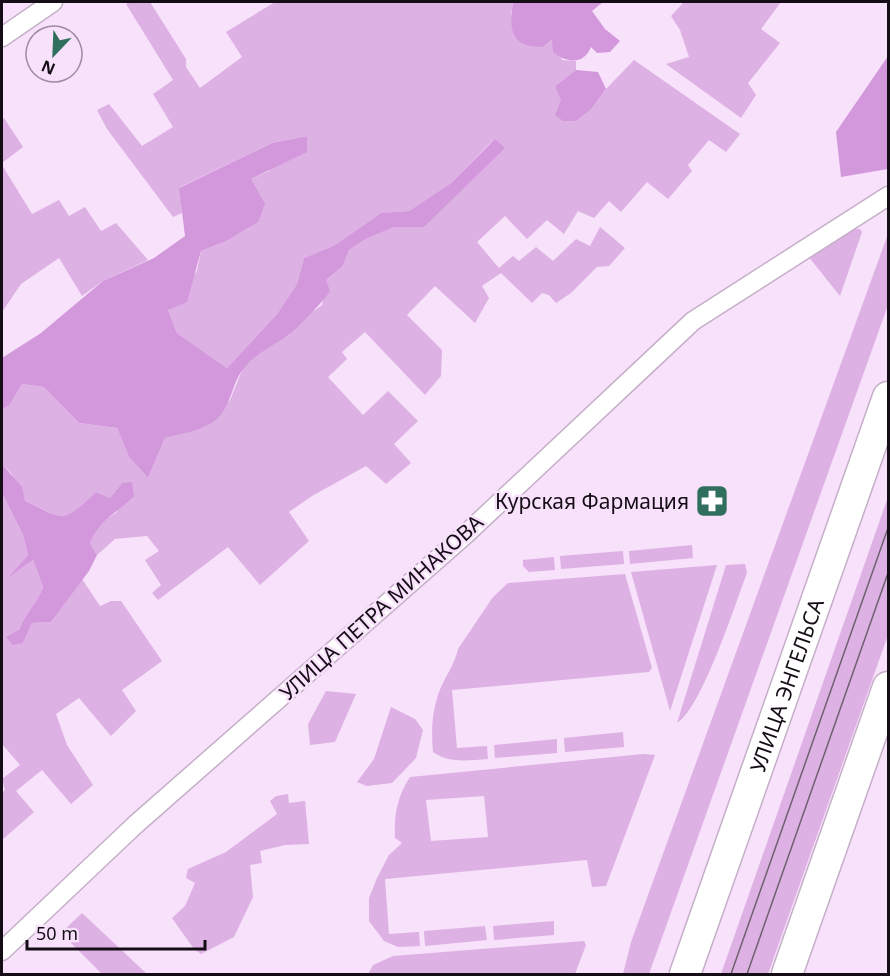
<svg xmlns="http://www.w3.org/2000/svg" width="890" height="976" font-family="'Noto Sans',sans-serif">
  <rect width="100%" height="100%" fill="#f8e1fb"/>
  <path fill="#ddb1e3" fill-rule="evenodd" d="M130,2H150L186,59V67L200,88L242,57L226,32L275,2H513L511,15L552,39L562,60L576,61V70L555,86L592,108L606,89L634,60L740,134L726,152L709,140L688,165L692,171L668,199L647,182L621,212L609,201L594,218L578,211L564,234L547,220L527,239L505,216L477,242L499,268L513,256L519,261L536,247L553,261L576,239L590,246L600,227L625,248L609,266L597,267L571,293L556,303L549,295L542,293L532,303L501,273L482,286L489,298L475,323L435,286L407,315L442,350L441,376L425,395L365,332L342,352L347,359L328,377L363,415L388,391L418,421L394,444L411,463L386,484L366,466L312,496L289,512L309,541L260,585L228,547L158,600L152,593L161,585L145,560L159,551L147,536L115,539L97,555L90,543L96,527L117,512L122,483L110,498L96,492L72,515L59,517L25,501L11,473L2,464V409L9,406L22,384L44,387L79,423L117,428L129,457L148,478L165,438L194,430L230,400L243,368L270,345L288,336L304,318L322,305L326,280L343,266L349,250L364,240L394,227H424L494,139L451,183L409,211L381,213L335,245L304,258L297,284L277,314L227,368L177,333L168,310L197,271L201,251L224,242L251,179L269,171L307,136L272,143L180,187L182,213L173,217L107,129L97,110L109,104L142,146L173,127L153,94L173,80L126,4Z
    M684,2H781L761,29L780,43L748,83L756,95L741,118L666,64L689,57L680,30L671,16Z
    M4,118L23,147L2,163V120Z
    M2,165L32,214L59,200L69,216L85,207L101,231L116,223L148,260L103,281L82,296L59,258L21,284L2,312Z
    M851,229H860L862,232L840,296L808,256Z
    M888,234V305L649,974H623L631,942Z
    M2,493L23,535L28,555L13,574L33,560L43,587C37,604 25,613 19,630L23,643L32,623L51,622L82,579L100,606L111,601H121L162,661L122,690L136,711L111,736L79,698L56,714L67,745L93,785L71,804L42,770L16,791L34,812L2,840V793L5,790L2,779L20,765L2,744Z
    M888,497V635L768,974H721Z
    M692,545L693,558L630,564L629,551Z
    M623,551L624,564L561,569L560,556Z
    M554,557L555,570L529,572L523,566V560Z
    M745,564L747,573C735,604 702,708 677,723L726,565Z
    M717,565L670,711L631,572Z
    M625,574L652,668L649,672L452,690L457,748L487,746L488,759C469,760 450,764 433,752C431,729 432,709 441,687C447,674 455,663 458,649L493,597L508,583Z
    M326,691L356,694L335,742L310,745L308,724Z
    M391,707L415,719L423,730L416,758L392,783L367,786L357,782L374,759Z
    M623,732L624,747L565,752L564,738Z
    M557,739V753L495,758L494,745Z
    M643,754L655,755L606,886L592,887L587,860L385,879L389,934L419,932L420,946L398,947L384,941L369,921V898L377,878L389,855L402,843L395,838C394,815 397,797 410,777ZM484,796L488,837L431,841L426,800Z
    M288,794L289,803L305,801L309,844L285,845L260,851L262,863L250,865L253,897L234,937L201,954L194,949L172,918L185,906L195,883L186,878L188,869L226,852L277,814L270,801L276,796Z
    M82,913L147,974H102L61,933Z
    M554,921V935L494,940L493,926Z
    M485,926L487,940L425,946L424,931Z
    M584,941L586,945L575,974H368L373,965L393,956Z"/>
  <path fill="#d398dc" d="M513,2H603L592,11L605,29L620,41L610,52L597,53L591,47C584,65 566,63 553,52L552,39L543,47C510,47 509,30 513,2Z
    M888,56V169L841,177L836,132Z
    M576,70L598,72L606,89L592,108L576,121H563L555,115L561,100L555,86Z
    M307,136V152L251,179L265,204L258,222L224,242L201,251L187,302L168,310L177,333L227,368L277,314L297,284L304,258L335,245L381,213L409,211L451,183L495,139L505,148L424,227H394L364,240L349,250L343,266L326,280L330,291C324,301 295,331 286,337C271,346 257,354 245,367C231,382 232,409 213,422C199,431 181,434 165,438L148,478L129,457L117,428L79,423L44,387L22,384L9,406L2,409V358L41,333L103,281L154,258L185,236L179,188L272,143Z
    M2,464L22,487L25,501C66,520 61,525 96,492L110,498L122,483L132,482L134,496C117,513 98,521 90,543L97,555L89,571L51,622L32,623L23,643L13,645L6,637L19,630C25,613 37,604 43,587L33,560L9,577L28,555L23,535L2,493Z"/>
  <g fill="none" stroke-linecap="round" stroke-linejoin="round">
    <defs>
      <path id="minor" d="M2,37L53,2
        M2,951L135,825L466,534L693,321L888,196"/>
      <g id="primary">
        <path id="s1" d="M685,974L888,397"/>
        <path d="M787,974L888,687"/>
      </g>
    </defs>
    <use href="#minor" stroke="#c5afc8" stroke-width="21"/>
    <use href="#primary" stroke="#c5afc8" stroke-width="33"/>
    <use href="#minor" stroke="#fff" stroke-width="18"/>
    <use href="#primary" stroke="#fff" stroke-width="30"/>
    <path stroke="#6f6171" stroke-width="1.5" d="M731,974L888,528
      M747,974L888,573"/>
  </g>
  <defs>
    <symbol id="pharmacy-square" viewBox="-11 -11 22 22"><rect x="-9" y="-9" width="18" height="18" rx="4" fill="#306f5d" stroke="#f8e1fb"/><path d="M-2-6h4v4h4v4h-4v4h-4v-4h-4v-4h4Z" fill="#fff"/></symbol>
  </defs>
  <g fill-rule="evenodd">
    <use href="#pharmacy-square" x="693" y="482" width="38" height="38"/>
  </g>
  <g text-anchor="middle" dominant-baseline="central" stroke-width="5" stroke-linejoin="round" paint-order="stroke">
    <g font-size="21" fill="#150d16" stroke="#f8e1fb" text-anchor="end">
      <text x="689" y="501">Курская Фармация</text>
    </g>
    <g font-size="21" fill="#150d16" stroke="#f8e1fb">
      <text transform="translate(381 607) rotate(-42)">УЛИЦА ПЕТРА МИНАКОВА</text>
      <text stroke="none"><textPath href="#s1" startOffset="306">УЛИЦА ЭНГЕЛЬСА</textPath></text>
    </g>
  </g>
  <rect width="890" height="976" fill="none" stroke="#150d16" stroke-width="6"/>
  <g transform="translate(54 54) rotate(203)"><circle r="28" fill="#f8e1fb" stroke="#9d8c9f" stroke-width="1.5"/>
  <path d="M0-4.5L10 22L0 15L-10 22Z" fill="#306f5d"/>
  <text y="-9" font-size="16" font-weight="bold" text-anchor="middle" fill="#150d16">N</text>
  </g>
  <path d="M27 940v9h178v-9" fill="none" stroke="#150d16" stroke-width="3"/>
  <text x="36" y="940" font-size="18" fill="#150d16" stroke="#f8e1fb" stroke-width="4.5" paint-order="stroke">50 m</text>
</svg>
